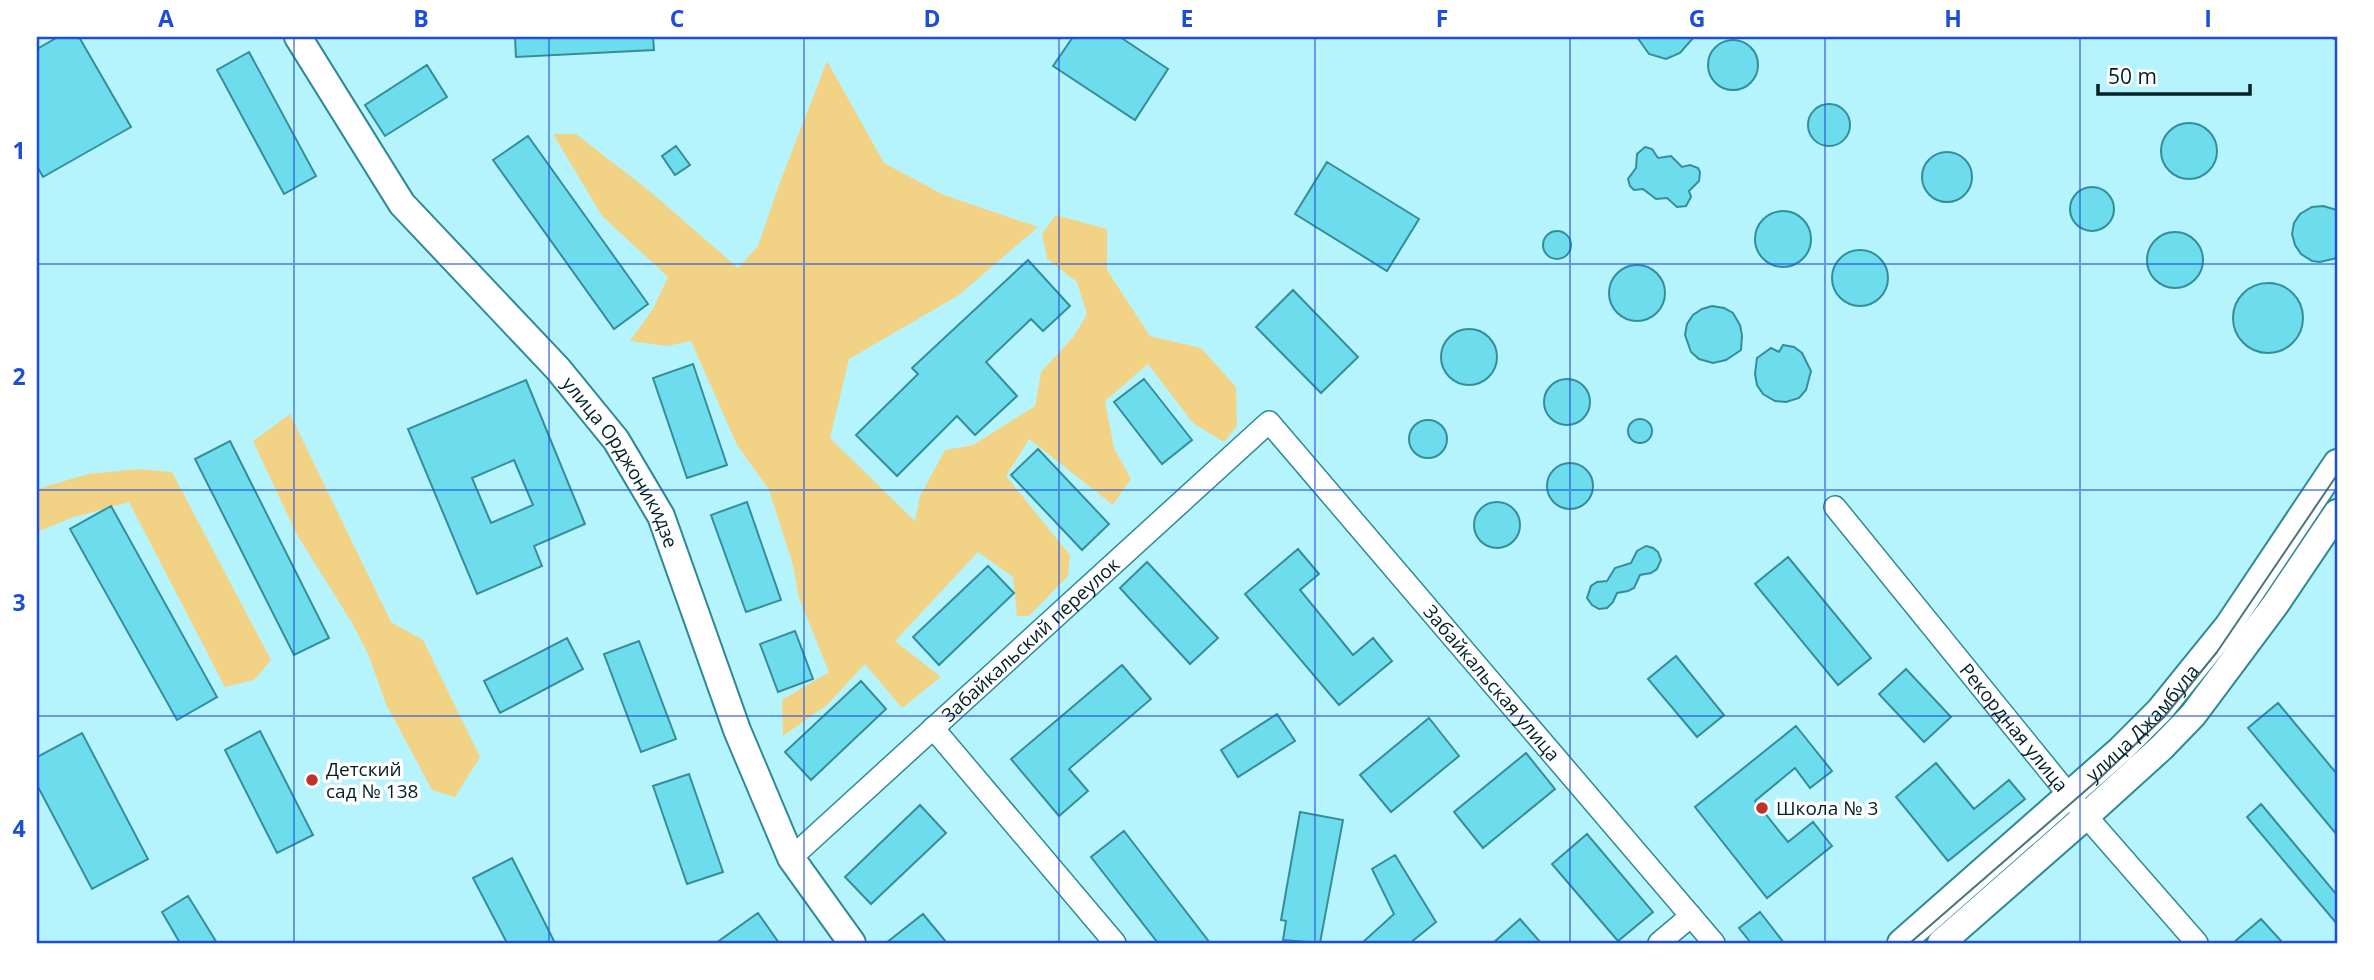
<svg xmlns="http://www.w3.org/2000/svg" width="2374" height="980" font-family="'Open Sans',sans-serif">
  <rect width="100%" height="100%" fill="#b6f4fd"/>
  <path fill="#f2d386" d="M827,61L884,163L944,195L1038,227L959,295L849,359L830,438L915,521L920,496L945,450L973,445L1035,406L1041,372L1074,336L1087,314L1077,282L1047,259L1042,234L1056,215L1107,229V270L1150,336L1201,348L1236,387L1237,426L1224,442L1193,423L1148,364L1105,401L1114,448L1131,479L1113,505L1029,439L1006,476L1070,555L1068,576L1029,616H1017L1013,577L978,552L895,641L941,677L902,708L865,664L827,705L783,736L782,700L829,672L799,598L793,565L769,490L737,445L691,341L667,346L630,341L653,309L668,277L602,216L553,134H576L652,193L738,268L758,246L780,182Z
    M290,414L391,622L423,640L480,757L455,797L432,790L386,704L368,654L352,623L296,533L253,441Z
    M138,469L172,472L271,660L254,680L225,687L129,502L71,518L37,532V489L88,474Z"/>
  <path fill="#6dddee" stroke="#368d9a" stroke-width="2" fill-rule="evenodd" d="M58,37H79L131,127L43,177L37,166V49Z
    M515,37H653L654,50L516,57Z
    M1073,37H1120L1168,69L1135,120L1053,66Z
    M1637,37H1694L1680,53L1666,59L1649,54Z
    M1708 65a25 25 0 1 1 50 0a25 25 0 1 1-50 0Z
    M249,52L316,176L284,194L217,70Z
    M427,65L447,97L385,136L365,105Z
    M1808 125a21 21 0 1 1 42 0a21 21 0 1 1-42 0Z
    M2161 151a28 28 0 1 1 56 0a28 28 0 1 1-56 0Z
    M528,136L648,304L614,329L493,160Z
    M676,146L690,165L675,175L662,156Z
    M1645,147L1652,149L1658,158L1671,156L1682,167L1690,165L1698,168L1700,172L1699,181L1689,191L1691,197L1686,206L1677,207L1667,198L1656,199L1643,189L1634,190L1630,186L1628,179L1636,168L1637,154Z
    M1922 177a25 25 0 1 1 50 0a25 25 0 1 1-50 0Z
    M1327,162L1419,219L1387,271L1295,214Z
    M2070 209a22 22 0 1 1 44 0a22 22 0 1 1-44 0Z
    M2323,206L2337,210V258L2320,262L2312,261L2301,254L2295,245L2292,234L2294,223L2300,214L2312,207Z
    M1755 239a28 28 0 1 1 56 0a28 28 0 1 1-56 0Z
    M1543 245a14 14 0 1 1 28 0a14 14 0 1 1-28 0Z
    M2147 260a28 28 0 1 1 56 0a28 28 0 1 1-56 0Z
    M1832 278a28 28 0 1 1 56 0a28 28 0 1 1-56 0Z
    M1028,260L1070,306L1043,331L1031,319L986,362L1017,396L975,435L957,416L897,476L856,435L918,374L912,368Z
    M1609 293a28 28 0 1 1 56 0a28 28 0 1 1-56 0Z
    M2233 318a35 35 0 1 1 70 0a35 35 0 1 1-70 0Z
    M1293,290L1358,357L1321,393L1256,327Z
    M1712,306L1724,308L1733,313L1740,325L1742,335L1741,350L1726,360L1713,363L1699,359L1691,352L1685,335L1687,324L1693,315L1702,309Z
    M1441 357a28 28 0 1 1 56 0a28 28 0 1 1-56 0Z
    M1783,345L1794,347L1802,353L1811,371L1806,390L1799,398L1786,402L1775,401L1763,394L1757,385L1755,374L1757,358L1771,348L1779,352Z
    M693,364L727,465L687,478L653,378Z
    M1544 402a23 23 0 1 1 46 0a23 23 0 1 1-46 0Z
    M1144,379L1192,440L1162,464L1114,402Z
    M526,380L585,524L534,546L542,566L477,594L408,429ZM514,460L533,505L491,523L472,478Z
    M1628 431a12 12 0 1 1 24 0a12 12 0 1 1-24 0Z
    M1409 439a19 19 0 1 1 38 0a19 19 0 1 1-38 0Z
    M230,441L329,638L294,655L195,459Z
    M1038,449L1109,524L1082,550L1011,475Z
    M1547 486a23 23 0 1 1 46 0a23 23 0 1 1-46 0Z
    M1474 525a23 23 0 1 1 46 0a23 23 0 1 1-46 0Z
    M747,502L781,600L746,612L711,515Z
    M111,506L217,697L177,720L70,529Z
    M1646,546L1653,548L1658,552L1661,560L1657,569L1651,573L1640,575L1634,588L1628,591L1617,593L1613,602L1607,608L1599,609L1592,605L1587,598L1591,586L1597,582L1607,581L1615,568L1631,563L1637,551Z
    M1298,549L1319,574L1300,590L1353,655L1373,638L1392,661L1339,705L1245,594Z
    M1788,557L1871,658L1838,685L1755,584Z
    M1147,562L1218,638L1190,664L1120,588Z
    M988,566L1014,593L939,665L913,637Z
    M795,631L813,679L778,692L760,644Z
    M567,638L583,669L500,713L484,681Z
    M639,641L676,739L641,752L604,654Z
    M1676,656L1724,715L1697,737L1648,679Z
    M1122,665L1151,699L1069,769L1088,791L1059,816L1011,759Z
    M1906,669L1951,717L1924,742L1879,694Z
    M861,681L886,709L811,780L785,752Z
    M2278,703L2337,774V835L2248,728Z
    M1277,714L1295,741L1238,777L1221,750Z
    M1429,718L1459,756L1391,812L1360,775Z
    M1796,726L1832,771L1810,788L1795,768L1755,801L1788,842L1813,822L1832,846L1767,898L1695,807Z
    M260,731L313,835L277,853L225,750Z
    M82,733L148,859L92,889L37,785V757Z
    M1526,753L1555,789L1483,848L1454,812Z
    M1936,763L1974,809L2009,780L2025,799L1948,861L1896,797Z
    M689,774L723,872L687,884L653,786Z
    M2261,804L2337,895V924L2247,817Z
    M920,805L946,833L871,904L845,877Z
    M1300,812L1343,820L1320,943L1283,940L1286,921L1281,920Z
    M1124,831L1210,943H1158L1091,857Z
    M1587,834L1653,912L1618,941L1552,864Z
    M1395,855L1436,922L1410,943H1362L1394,914L1372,869Z
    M512,858L555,943H507L473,878Z
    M188,896L217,943H180L162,912Z
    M1760,912L1784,943H1751L1739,928Z
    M758,913L779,943H716Z
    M923,914L947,943H886Z
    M1520,919L1541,943H1493Z
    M2261,919L2283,943H2233Z"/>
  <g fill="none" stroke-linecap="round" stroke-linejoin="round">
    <defs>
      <g id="minor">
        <path id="s1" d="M1835,507L2086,816L2197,943"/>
        <path d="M933,728L1115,943"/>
        <path id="s2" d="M791,858L1269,422L1714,943"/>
        <path d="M1659,943L1691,916"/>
      </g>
      <g id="tertiary">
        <path id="s3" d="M298,37L402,204L558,369L616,440L661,516L737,730L791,858L852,943"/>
        <path id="s4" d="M1901,943L2120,750L2160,710L2228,626L2337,463"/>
        <path d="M1941,943L2086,816L2161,748L2193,715L2275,605L2337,513"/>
      </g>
    </defs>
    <use href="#minor" stroke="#318996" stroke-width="24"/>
    <use href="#tertiary" stroke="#318996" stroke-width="30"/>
    <use href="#minor" stroke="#fff" stroke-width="21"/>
    <use href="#tertiary" stroke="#fff" stroke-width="26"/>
    <path stroke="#49757c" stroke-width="2" d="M1910,943L2100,778L2164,717L2217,652L2337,475"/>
    <path stroke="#49757c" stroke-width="5" stroke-dasharray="9 9" stroke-linecap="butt" d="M2334,37L2337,39"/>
  </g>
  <path fill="none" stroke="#1d4ed8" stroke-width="2" stroke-opacity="0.55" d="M294,37V943M549,37V943M804,37V943M1059,37V943M1315,37V943M1570,37V943M1825,37V943M2080,37V943M37,264H2337M37,490H2337M37,716H2337"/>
  <g fill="#bf3129" stroke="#fff" stroke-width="2.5">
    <circle cx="312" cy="780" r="7"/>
    <circle cx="1762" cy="808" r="7"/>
  </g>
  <g text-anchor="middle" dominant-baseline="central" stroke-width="7" stroke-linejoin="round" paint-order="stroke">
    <g font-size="19" fill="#002025" stroke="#fff">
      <text stroke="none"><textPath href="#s3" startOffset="537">улица Орджоникидзе</textPath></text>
      <text stroke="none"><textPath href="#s2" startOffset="324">Забайкальский переулок</textPath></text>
      <text stroke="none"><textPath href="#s2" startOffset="990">Забайкальская улица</textPath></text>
      <text stroke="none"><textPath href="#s4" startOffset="327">улица Джамбула</textPath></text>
      <text stroke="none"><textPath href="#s1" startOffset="284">Рекордная улица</textPath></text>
    </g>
    <g font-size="19" fill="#002025" stroke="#fff" text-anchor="start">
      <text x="326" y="769">Детский<tspan x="326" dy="22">сад № 138</tspan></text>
      <text x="1776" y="808">Школа № 3</text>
    </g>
  </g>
  <rect width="2374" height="980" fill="none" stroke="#ffffff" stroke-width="77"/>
  <path d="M2098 84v10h152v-10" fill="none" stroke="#002025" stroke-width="3.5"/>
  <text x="2108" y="84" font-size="21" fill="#002025" stroke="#ffffff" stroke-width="5" paint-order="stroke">50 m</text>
  <rect x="38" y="38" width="2298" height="904" fill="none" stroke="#1d4ed8" stroke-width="2.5"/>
  <g font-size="23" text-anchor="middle" font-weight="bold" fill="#1d4ed8">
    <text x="166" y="27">A</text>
    <text x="421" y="27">B</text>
    <text x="677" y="27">C</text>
    <text x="932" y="27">D</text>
    <text x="1187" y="27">E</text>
    <text x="1442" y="27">F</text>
    <text x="1697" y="27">G</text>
    <text x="1953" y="27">H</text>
    <text x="2208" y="27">I</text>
    <text x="19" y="159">1</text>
    <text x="19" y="385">2</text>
    <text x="19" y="611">3</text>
    <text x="19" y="837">4</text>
  </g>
</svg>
